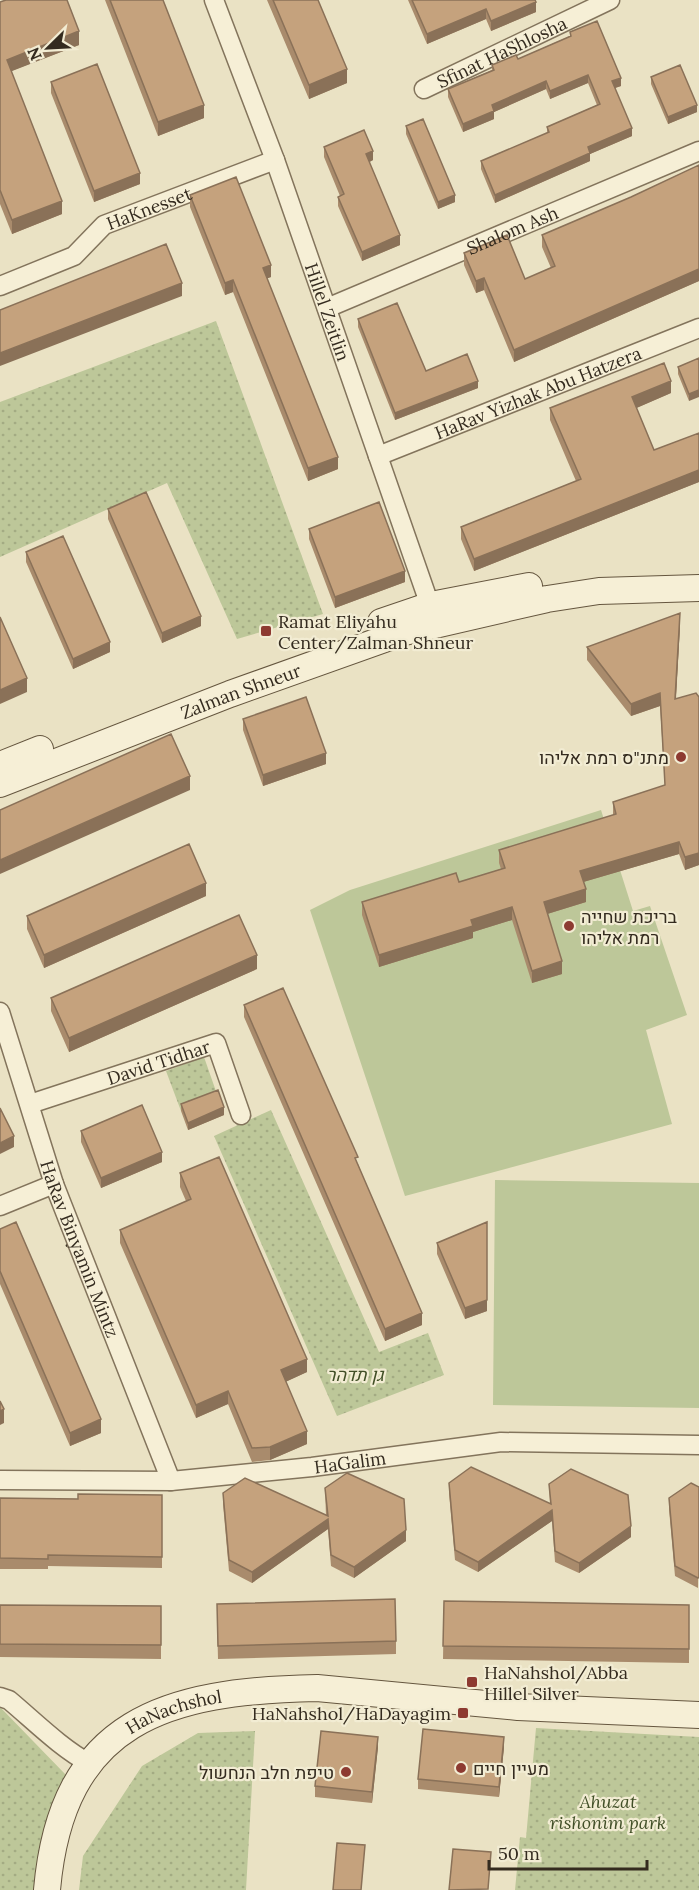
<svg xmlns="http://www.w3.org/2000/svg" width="699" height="1890" font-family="Lora,Heebo,serif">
  <defs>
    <pattern id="park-dots" width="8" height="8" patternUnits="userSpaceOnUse" patternTransform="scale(1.5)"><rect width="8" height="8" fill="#bdc799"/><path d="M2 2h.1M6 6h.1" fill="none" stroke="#a3ab83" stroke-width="1.8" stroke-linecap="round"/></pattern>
  </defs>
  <rect width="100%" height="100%" fill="#eae2c4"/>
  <path fill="url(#park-dots)" d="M216,321L323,614L237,639L167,483L0,557V402Z
    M204,1057L218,1097L181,1111L166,1071Z
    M271,1110L379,1352L428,1333L444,1375L337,1416L214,1136Z
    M0,1707L66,1775L43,1840L38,1890H0Z
    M536,1728L699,1737V1890H515L520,1837L526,1838Z
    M255,1731L246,1890H79L83,1856L142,1766L198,1733Z"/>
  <path fill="#bdc799" d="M601,810L633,911L650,906L687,1015L646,1030L672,1124L405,1196L310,910L350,890Z
    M495,1180L699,1183V1408L493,1405Z"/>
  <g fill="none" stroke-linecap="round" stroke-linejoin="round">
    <defs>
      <g id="street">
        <path id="s1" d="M214,0L275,160L434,617"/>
        <path id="s2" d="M424,89L610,0"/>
        <path id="s3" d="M0,286L74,256L104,225L275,160"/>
        <path id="s4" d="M327,308L699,151"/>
        <path id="s5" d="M378,456L699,328"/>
        <path id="s6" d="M0,1012L54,1184L171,1481"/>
        <path id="s7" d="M30,1104L216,1043L241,1115"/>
        <path d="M0,1206L54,1184"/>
        <path id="s8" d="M0,1480L171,1481L312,1467L501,1442L699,1445"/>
        <path d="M0,1697L9,1700C33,1720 62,1749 89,1763"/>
      </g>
      <g id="secondary">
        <path d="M381,622L431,605L529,586"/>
        <path d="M0,765L40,749"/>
        <path id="s9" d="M0,784L230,694L404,632L547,599L599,591L699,588"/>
        <path id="s10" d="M47,1890C62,1719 167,1691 317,1688L518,1707L699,1715"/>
      </g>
    </defs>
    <use href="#street" stroke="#83745c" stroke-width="21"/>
    <use href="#secondary" stroke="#65563f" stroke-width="28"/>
    <use href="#street" stroke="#f6efd6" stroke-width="18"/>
    <use href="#secondary" stroke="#f6efd6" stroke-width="26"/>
  </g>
  <path fill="#a98b6c" d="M105,0H163L204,118L158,136Z
    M267,0H318L347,83L309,99Z
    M408,0H535L536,12L491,31L486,19L427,44Z
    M0,2L79,45L11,71L62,214L12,234L0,204Z
    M570,32L621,86L615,88L632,136L590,154V161L495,203L481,169V161L547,133V127L597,105L588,83L550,99L546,89L494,112V119L463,132L448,97V89L492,70V65L518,59L570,36Z
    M651,77L697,112L668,124L651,84Z
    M51,82L140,184L94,202L51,93Z
    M406,126L455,202L438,209L406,134Z
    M324,147L373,160L369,162L400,245L362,261L338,206V197L340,196L324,157Z
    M699,165V281L514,362L484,290L476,293L464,265V253L525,279L551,268L542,247V235L631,197Z
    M190,195L271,277L267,278L338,469L308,481L233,292L225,295L190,207Z
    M358,319L426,371L478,388L395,420L358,327Z
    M699,358L689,401L678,374V367Z
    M671,393L636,408L654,450L699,433V482L474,571L461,539V527L576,481L550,420V408Z
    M108,509L201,626L162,643L108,519Z
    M309,529L405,582L335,608L309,539Z
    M26,552L110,652L73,669L26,562Z
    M680,626L676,699L699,697V865L685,870L679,854L583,882L586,902L547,914L562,974L532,983L512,920L473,932V938L379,967L362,915V902L459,882L501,869L499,863V850L613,815V802L665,785L660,706L631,716L587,660V647Z
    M243,719L326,764L263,786L243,730Z
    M206,896L44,968L27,929V916Z
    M257,969L69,1052L51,1011V998Z
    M244,1005L358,1164L422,1325L385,1341L244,1017Z
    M181,1104L224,1115L188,1130L181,1111Z
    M81,1131L162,1162L101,1188L81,1142Z
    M180,1173L307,1372L285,1382L307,1444L270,1460L252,1462L228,1404L196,1418L120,1243V1230L186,1201L180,1187Z
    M487,1222V1311L465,1319L437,1254V1243Z
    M0,1229L101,1433L70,1446L0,1284Z
    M449,1483L550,1504L549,1484L631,1537L579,1573L555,1562L552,1521L478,1572L455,1560L449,1493Z
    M699,1487L698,1588L675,1576L669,1509V1498Z
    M325,1488L406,1541L354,1578L331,1566L328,1529L252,1583L229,1571L223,1504V1493L326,1516Z
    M162,1495V1568L48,1566V1569H0V1498L78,1499Z
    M444,1601L689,1605V1663L443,1659Z
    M0,1605L161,1606V1659L0,1657Z
    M217,1618L396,1641V1654L218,1659Z
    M378,1747L372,1803L315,1797V1786Z
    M504,1747L499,1797L418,1789V1779Z"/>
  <path fill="#8a7158" d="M536,2V12L491,31V21Z
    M486,9V19L427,44V34Z
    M79,31V45L7,73V60Z
    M347,69V83L309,99V85Z
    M588,75V83L550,99V91Z
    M621,78V86L612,89V81Z
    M546,81V89L494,112V119L463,132V124L492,105Z
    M204,105V118L158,136V122Z
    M697,105V112L668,124V117Z
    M632,128V136L590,154V161L495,203V195L588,147Z
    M373,151V160L366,164V154Z
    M140,173V184L94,202V191Z
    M455,195V202L438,209V202Z
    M62,201V214L12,234V220Z
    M400,235V245L362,261V252Z
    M271,265V277L263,280V268Z
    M699,269V281L514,362V350Z
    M484,278V290L476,293V281Z
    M233,280V292L225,295V283Z
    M182,283V296L0,366V353Z
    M478,381V388L395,420V413Z
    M671,381V393L632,410V397Z
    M699,390V397L689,401V394Z
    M338,457V469L308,481V468Z
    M699,470V482L474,571V559Z
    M405,571V582L335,608V597Z
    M680,613V626L675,712V699Z
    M201,616V626L162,643V633Z
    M110,642V652L73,669V659Z
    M27,678V692L0,704V690Z
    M660,693V706L631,716V704Z
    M326,753V764L263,786V775Z
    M190,776V790L0,874V860Z
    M679,842V854L580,883V871Z
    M699,853V865L685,870V857Z
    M206,883V896L44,968V955Z
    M586,889V902L544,915V902Z
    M512,907V920L473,932V938L379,967V955L471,920Z
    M257,955V969L69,1052V1038Z
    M562,961V974L532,983V971Z
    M224,1107V1115L188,1130V1123Z
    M14,1136V1147L0,1154V1143Z
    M162,1152V1162L101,1188V1178Z
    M487,1300V1311L465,1319V1308Z
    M422,1313V1325L385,1341V1329Z
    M307,1359V1372L281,1384V1370Z
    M228,1391V1404L196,1418V1405Z
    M4,1409V1423L0,1425V1411Z
    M101,1419V1433L70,1446V1433Z
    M307,1431V1444L270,1460V1447Z
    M552,1510V1521L478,1572V1562Z
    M328,1519V1529L252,1583V1572Z
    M631,1526V1537L579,1573V1563Z
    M406,1530V1541L354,1578V1567Z
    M378,1737V1747L372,1803V1792Z
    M504,1737V1747L499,1797V1787Z"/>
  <path fill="#c5a27d" stroke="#8a7158" stroke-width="1.5" d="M6,0H67L79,31L7,60L62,201L12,220L0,190V2Z
    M110,0H163L204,105L158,122Z
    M273,0H318L347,69L309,85Z
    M412,0H535L536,2L491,21L486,9L427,34Z
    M597,21L621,78L612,81L632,128L588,147L590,153L495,195L481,161L549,132L547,127L600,104L588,75L550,91L546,81L492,105L494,111L463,124L448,89L494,70L492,65L516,55L518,59L571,36L570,32Z
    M97,64L140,173L94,191L51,82Z
    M680,65L697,105L668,117L651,77Z
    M423,119L455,195L438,202L406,126Z
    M364,130L373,151L366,154L400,235L362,252L338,197L344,194L324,147Z
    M699,165V269L514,350L484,278L476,281L464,253L507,235L525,279L555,266L542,235L631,197Z
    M236,177L271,265L263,268L338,457L308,468L233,280L225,283L190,195Z
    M166,244L182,283L0,353V310Z
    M397,303L426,371L467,354L478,381L395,413L358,319Z
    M699,358V390L689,394L678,367Z
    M664,363L671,381L632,397L654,450L699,433V470L474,559L461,527L581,479L550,408Z
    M146,492L201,616L162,633L108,509Z
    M379,502L405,571L335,597L309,529Z
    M63,536L110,642L73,659L26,552Z
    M680,613L675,699L696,693L699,697V853L685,857L679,842L580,871L586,889L544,902L562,961L532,971L512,907L471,920L473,926L379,955L362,902L456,873L459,882L505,868L499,850L616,814L613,802L665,785L660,693L631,704L587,647Z
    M0,617L27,678L0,690Z
    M306,697L326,753L263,775L243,719Z
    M171,734L190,776L0,860V810Z
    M189,844L206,883L44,955L27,916Z
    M239,915L257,955L69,1038L51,998Z
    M283,988L358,1157L355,1158L422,1313L385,1329L244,1005Z
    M218,1090L224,1107L188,1123L181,1104Z
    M142,1105L162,1152L101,1178L81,1131Z
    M0,1108L14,1136L0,1143Z
    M219,1157L307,1359L281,1370L307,1431L270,1447L252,1448L228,1391L196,1405L120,1230L191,1199L180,1173Z
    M16,1222L101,1419L70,1433L0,1271V1229Z
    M487,1222V1300L465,1308L437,1243Z
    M0,1401L4,1409L0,1411Z
    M471,1467L551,1504L549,1484L571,1469L628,1495L631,1526L579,1563L555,1551L552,1510L478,1562L455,1550L449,1483Z
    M347,1473L404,1499L406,1530L354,1567L331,1555L328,1519L252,1572L229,1560L223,1493L245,1478L328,1516L325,1488Z
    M691,1483L699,1487V1577L698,1578L675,1566L669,1498Z
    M78,1494L162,1495V1557L48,1555V1559L0,1558V1498L78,1499Z
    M395,1599L396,1641L218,1646L217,1604Z
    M444,1601L689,1605V1649L443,1646Z
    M0,1605L161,1606V1645L0,1644Z
    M423,1729L504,1737L499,1787L418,1779Z
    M321,1731L378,1737L372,1792L315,1786Z
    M337,1843L365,1845L361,1890H333Z
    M453,1849L491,1852L488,1889L449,1890Z"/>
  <g fill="#8d3a31" stroke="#f2ecd3" stroke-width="2">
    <rect x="260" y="625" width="12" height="12" rx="3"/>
    <circle cx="681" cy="757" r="6"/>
    <circle cx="569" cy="926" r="6"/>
    <rect x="466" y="1676" width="12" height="12" rx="3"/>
    <rect x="457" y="1707" width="12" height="12" rx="3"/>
    <circle cx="461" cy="1768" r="6"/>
    <circle cx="346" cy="1772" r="6"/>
  </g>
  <g text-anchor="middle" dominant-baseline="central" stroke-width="4.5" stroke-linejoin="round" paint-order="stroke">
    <g font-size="18" fill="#342b1f" stroke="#f2ecd3">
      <text stroke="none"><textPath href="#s2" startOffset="86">Sfinat HaShlosha</textPath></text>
      <text stroke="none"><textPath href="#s3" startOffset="171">HaKnesset</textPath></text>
      <text stroke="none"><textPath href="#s4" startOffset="201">Shalom Ash</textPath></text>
      <text stroke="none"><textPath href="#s1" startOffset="332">Hillel Zeitlin</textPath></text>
      <text stroke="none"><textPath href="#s5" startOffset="172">HaRav Yizhak Abu Hatzera</textPath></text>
      <text stroke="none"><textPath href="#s9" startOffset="258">Zalman Shneur</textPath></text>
      <text stroke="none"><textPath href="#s7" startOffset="135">David Tidhar</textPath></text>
      <text stroke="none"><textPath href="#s6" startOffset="250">HaRav Binyamin Mintz</textPath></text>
      <text stroke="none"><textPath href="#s8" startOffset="351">HaGalim</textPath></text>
      <text stroke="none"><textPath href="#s10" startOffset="237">HaNachshol</textPath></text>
    </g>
    <g font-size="18" fill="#342b1f" stroke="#f2ecd3" text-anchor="start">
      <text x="278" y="621">Ramat Eliyahu<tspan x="278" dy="21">Center/Zalman Shneur</tspan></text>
      <text x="669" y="757" text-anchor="end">מתנ"ס רמת אליהו</text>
      <text x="581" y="916">בריכת שחייה<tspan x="581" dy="21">רמת אליהו</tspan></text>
      <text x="484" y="1672">HaNahshol/Abba<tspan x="484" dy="21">Hillel Silver</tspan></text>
      <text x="451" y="1713" text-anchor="end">HaNahshol/HaDayagim</text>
      <text x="473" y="1768">מעיין חיים</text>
      <text x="334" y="1772" text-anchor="end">טיפת חלב הנחשול</text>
    </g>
    <g font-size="18" font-style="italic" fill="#414f27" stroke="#f2ecd3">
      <text x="355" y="1374">גן תדהר</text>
      <text x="608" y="1801">Ahuzat<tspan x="608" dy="21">rishonim park</tspan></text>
    </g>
  </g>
  <g transform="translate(48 48) rotate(246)" stroke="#f2ecd3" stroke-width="4.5" paint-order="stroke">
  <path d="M0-4.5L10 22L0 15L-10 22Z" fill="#342b1f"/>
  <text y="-9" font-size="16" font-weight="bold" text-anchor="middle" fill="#342b1f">N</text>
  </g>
  <path d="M489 1860v9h158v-9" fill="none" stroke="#342b1f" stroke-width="3"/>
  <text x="498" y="1860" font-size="18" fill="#342b1f" stroke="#f2ecd3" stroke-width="4.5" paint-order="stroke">50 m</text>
</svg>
